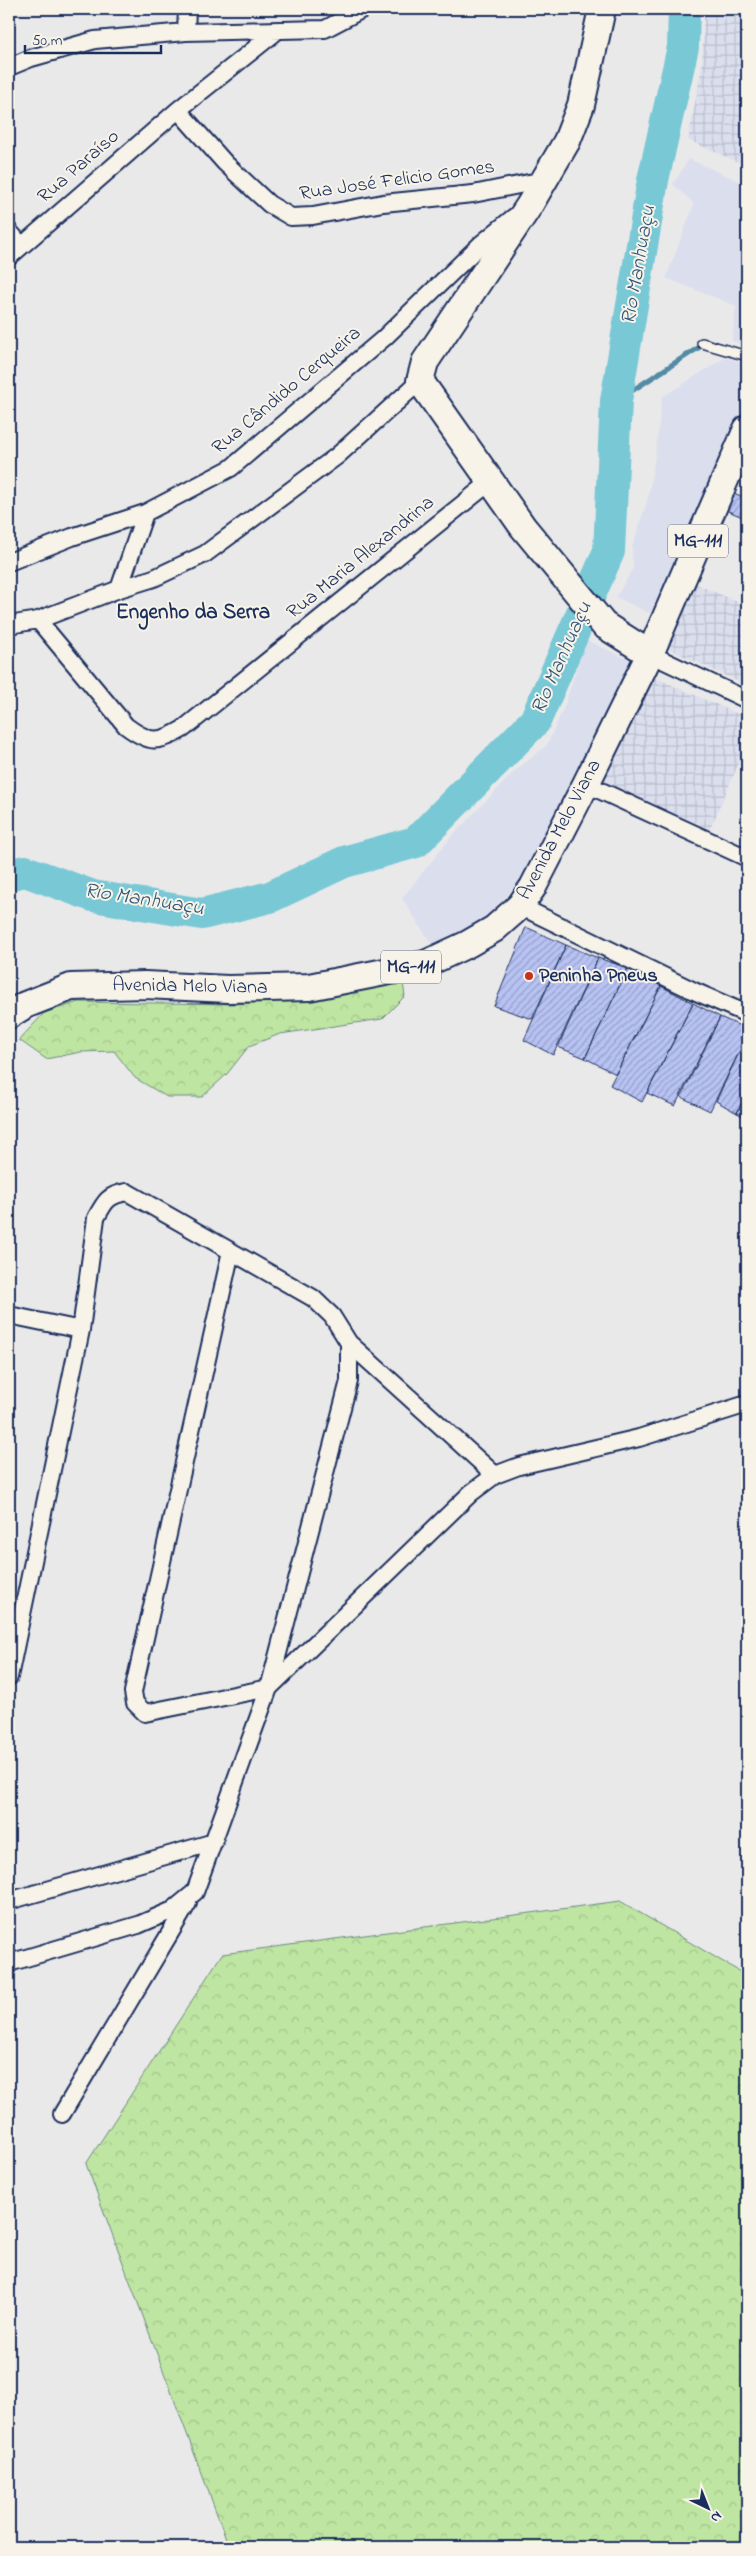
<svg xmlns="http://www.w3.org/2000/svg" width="756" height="2556" font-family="'Indie Flower',sans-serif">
  <defs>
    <pattern id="industrial-grid" width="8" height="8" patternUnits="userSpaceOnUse" patternTransform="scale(1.25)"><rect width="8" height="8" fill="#dbdeed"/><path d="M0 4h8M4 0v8" fill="none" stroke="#bbbfce"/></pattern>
    <pattern id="forest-crowns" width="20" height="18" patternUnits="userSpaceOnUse" patternTransform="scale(1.25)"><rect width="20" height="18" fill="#bee5a1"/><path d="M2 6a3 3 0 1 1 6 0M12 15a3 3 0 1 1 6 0" fill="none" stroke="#a3c58d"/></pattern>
    <pattern id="building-hatch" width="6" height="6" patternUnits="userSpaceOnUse" patternTransform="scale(1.25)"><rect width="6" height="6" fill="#b8c3f4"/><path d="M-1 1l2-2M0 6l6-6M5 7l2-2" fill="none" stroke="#959fc9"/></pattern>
  </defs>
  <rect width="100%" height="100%" fill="#eae9ea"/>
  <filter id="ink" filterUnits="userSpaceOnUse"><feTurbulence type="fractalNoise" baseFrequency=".02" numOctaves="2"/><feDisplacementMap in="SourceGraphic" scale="10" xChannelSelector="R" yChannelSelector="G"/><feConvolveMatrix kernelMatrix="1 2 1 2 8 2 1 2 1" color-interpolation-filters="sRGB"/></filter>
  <g filter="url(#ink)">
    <path fill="#dbdeed" d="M689,159L747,185V345L732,341L736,306L666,278L694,204L673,184Z
      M726,357L747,365V401L661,601L649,613L616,597L633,569L632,548L648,498L656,450L662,397Z
      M586,640L630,660L585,766L519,883L485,919L436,951L402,898L451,837L515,771L547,745L564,707Z"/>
    <path fill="url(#industrial-grid)" d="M704,9H747V166L688,140L702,66Z
      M694,583L747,606V686L665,647Z
      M649,675L747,718V745L710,829L594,778Z"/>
    <path fill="url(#forest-crowns)" stroke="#6c8a80" d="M403,982L405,996L382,1019L280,1034L249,1046L227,1074L202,1097H167L135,1078L114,1051L81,1052L46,1059L19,1040L44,1013L78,1002L236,1004L334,995Z
      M620,1901L747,1976V2547H243L227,2541L86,2164L222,1954Z"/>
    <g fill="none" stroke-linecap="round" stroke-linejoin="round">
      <path stroke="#538ba5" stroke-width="5.5" d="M616,401L698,348"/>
      <path stroke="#79c8d5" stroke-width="32" d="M9,875L25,871L93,896L202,914L270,897L344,862L416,842L535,721L609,551L616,401L653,180L683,47L684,9"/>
    </g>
    <path fill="url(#building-hatch)" stroke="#1b2f5e" d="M733,493L747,498V519L726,510Z
      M526,927L566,945L532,1019L494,1006Z
      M566,945L598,958L553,1055L524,1040Z
      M598,958L628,968L585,1058L558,1047Z
      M628,968L661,986L616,1074L585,1058Z
      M661,986L693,1003L642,1102L610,1085Z
      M693,1003L720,1017L675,1106L647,1093Z
      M720,1017L747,1029V1036L710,1111L681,1097Z
      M747,1036V1092L737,1113L716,1101Z
      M747,1092V1118L737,1113Z"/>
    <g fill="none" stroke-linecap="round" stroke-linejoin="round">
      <defs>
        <path id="lane" d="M702,343L747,356"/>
        <path id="street" d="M186,32L187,9
          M9,67L31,58L95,40L186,32L325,29L363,9
          M178,110L225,163L269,204L291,217L313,216L383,203L473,194L544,180
          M9,231L21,245
          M9,257L178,110L277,31
          M9,562L72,537L145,513L231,468L384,338L481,244L514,217
          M119,589L145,513
          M38,620L126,726C149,743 158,744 183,729L490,482
          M9,625L38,620L119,589L154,578L205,554L337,456L420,381
          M650,654L747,700
          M586,784L747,858
          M520,906L694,991L747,1014
          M231,1251L133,1692L135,1703L145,1713L269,1688L471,1493L495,1475L519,1466L639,1438L747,1404
          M9,1315L81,1330
          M349,1343L495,1475
          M9,1677L81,1330L96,1218C105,1201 108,1195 127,1192L313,1298L332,1316L349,1343V1381L269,1688L195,1892L173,1910L138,1925L9,1963
          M9,1901L214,1842
          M62,2114L188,1903"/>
        <path id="primary" d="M602,9L581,105L567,141L529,206L425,362L420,381L523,527L604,625L650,654
          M9,1015L25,1005L71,987L145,985L228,989L309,987L425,964L468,944L494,929L520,906L533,887L586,784L650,654L747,429"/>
      </defs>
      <use href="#lane" stroke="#1b2f5e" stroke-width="12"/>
      <use href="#street" stroke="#1b2f5e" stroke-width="20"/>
      <use href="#primary" stroke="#1b2f5e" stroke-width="30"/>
      <use href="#lane" stroke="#f7f3e8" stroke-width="9"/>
      <use href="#street" stroke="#f7f3e8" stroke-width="16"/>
      <use href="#primary" stroke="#f7f3e8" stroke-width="26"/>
    </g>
  </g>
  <circle fill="#c8321e" stroke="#f7f3e8" stroke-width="2" cx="529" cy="976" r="5"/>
  <g text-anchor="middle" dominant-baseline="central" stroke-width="4" stroke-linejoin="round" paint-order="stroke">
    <g fill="#f7f3e8" stroke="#5d6a87" stroke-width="1">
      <rect x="668" y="524.5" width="60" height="33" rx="4"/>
      <rect x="381" y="950.5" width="60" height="33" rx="4"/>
    </g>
    <g font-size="19" font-weight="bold" fill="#1b2f5e">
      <text x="698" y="541">MG-111</text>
      <text x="411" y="967">MG-111</text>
    </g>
    <g font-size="20" fill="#1b2f5e" stroke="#f7f3e8">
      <text transform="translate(79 167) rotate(-41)">Rua Paraíso</text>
      <text transform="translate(397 181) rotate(-8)">Rua José Felicio Gomes</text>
      <text transform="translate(287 391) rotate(-40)">Rua Cândido Cerqueira</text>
      <text transform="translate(361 558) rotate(-39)">Rua Maria Alexandrina</text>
      <text transform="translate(560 830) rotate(-62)">Avenida Melo Viana</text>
      <text transform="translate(190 987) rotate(1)">Avenida Melo Viana</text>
    </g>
    <g font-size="20" font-weight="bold" fill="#1b2f5e" stroke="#f7f3e8" text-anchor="start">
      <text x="539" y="976">Peninha Pneus</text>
    </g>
    <g font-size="21" font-style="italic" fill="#32557c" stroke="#f7f3e8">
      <text transform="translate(639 265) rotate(-80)">Rio Manhuaçu</text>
      <text transform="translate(562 658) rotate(-66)">Rio Manhuaçu</text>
      <text transform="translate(144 900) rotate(9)">Rio Manhuaçu</text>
    </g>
    <g font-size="21" font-weight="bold" fill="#1b2f5e" stroke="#f7f3e8">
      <text x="193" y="613">Engenho da Serra</text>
    </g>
  </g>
  <rect width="756" height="2556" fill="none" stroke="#f7f3e8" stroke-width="30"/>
  <rect x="15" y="15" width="726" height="2526" fill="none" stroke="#1b2f5e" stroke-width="2" filter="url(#ink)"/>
  <g transform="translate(708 2508) rotate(137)" stroke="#f7f3e8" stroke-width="4" paint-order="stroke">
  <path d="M0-4L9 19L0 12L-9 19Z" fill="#1b2f5e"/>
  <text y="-8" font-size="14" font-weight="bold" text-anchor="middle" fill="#1b2f5e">N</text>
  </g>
  <path d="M25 45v8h136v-8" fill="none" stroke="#1b2f5e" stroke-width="2.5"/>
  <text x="32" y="45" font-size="15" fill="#1b2f5e" stroke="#f7f3e8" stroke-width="4" paint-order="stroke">50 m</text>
</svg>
